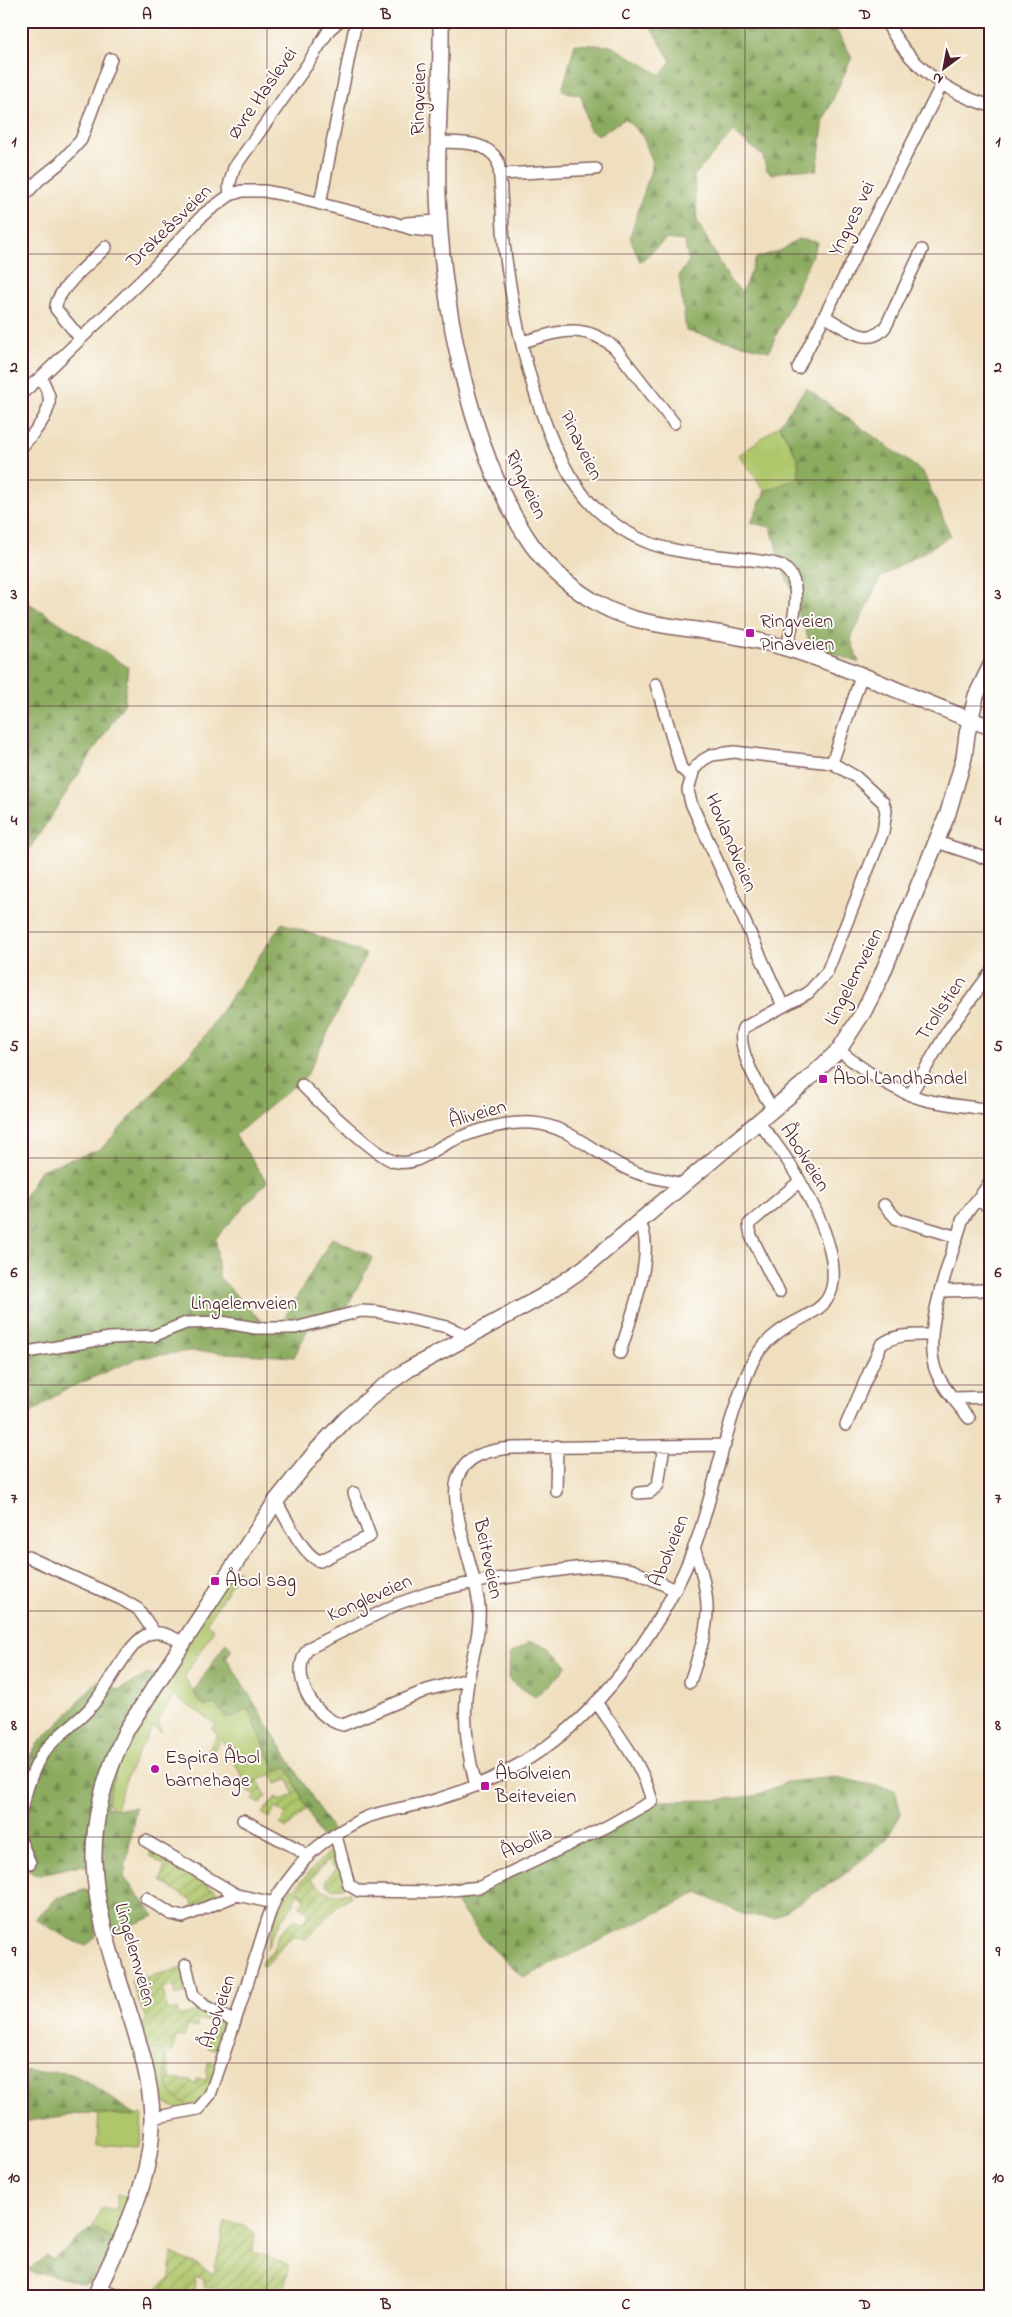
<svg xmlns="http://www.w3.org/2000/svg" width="1012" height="2317" font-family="'Indie Flower',sans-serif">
  <defs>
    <pattern id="forest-firs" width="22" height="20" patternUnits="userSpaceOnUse" patternTransform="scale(1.25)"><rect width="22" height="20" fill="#8bab5f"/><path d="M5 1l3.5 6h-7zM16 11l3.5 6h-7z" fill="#748b4f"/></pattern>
    <pattern id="garden-furrows" width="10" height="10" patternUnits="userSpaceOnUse" patternTransform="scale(1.25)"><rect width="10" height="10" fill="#afc66b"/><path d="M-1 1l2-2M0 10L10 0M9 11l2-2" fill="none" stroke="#90a058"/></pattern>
  </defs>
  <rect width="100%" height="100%" fill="#fdfcf7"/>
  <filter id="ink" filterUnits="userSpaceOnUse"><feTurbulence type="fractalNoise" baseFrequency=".02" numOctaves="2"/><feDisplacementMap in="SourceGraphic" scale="10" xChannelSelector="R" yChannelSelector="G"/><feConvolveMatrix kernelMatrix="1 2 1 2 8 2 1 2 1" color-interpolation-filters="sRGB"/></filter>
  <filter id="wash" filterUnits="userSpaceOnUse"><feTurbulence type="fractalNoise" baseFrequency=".0096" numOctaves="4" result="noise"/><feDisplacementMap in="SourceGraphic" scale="20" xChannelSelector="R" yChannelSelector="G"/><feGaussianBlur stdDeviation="1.12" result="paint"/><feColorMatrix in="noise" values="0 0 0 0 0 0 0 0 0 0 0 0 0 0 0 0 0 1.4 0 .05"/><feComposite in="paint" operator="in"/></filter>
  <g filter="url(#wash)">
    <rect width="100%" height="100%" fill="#efdfbf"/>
    <path fill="#afc66b" stroke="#7c724b" d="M779,425L798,459L799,479L765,491L739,455Z
      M232,1566L239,1572L206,1624L214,1629L185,1675V1679L200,1703L248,1708L276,1772L246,1785L222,1738L207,1761L202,1758L218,1735L212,1730L216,1724L174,1696L158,1719L161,1732L153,1727C137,1753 124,1780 116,1809L111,1808L110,1803L106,1807L110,1766Z
      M292,1887L306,1896L305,1898L298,1893L293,1901L295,1903L282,1919L266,1949L278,1912Z
      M147,2049L163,2051L169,2092L191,2108L179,2110L158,2099Z
      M99,2113L137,2116L142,2114L140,2147L97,2144Z
      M117,2194L133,2198L115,2240L93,2227L101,2209H117Z"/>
    <path fill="url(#forest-firs)" stroke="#6a6545" d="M647,21H831L852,57L824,119L817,171L796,169L772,174L766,169L763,156L733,132L694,176L697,221L730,281L742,292L756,258L782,250L798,239L818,242L769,351L686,331L679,276L689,261L684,241L666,239L640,262L630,237L653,163L643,137L625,119L598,135L588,129L587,118L581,95L562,91L575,44L612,46L661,75L671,61Z
      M806,388L923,472L951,536L881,577L851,639L859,663L811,645L794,604L795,596L781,566L771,527L751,523L765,491L799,478L798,459L779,425Z
      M21,598L128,667L124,704L21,862Z
      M282,923L366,954L307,1075L235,1135L267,1182L216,1238L219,1277L260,1320L279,1327L332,1238L373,1257L338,1324L308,1329L294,1357L190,1351L138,1358L62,1391L21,1421V1203L40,1170L101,1149L200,1042Z
      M226,1642L232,1650L226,1657L336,1836L324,1844L287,1767L276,1772L248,1709L235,1717H225L215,1704L207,1706L200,1703L194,1691Z
      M530,1642L548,1647L567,1665L561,1674L535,1697L509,1680L510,1654Z
      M148,1674L161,1675L127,1729L106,1807L116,1809L136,1807L124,1877L155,1916L104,1936L93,1869L80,1865L38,1875L21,1867V1768L38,1743L64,1718L98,1680L119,1690Z
      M836,1777L895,1790L901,1814L886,1840L842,1876L774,1918L745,1915L698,1893L523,1978L487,1943L446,1890L480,1887L652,1801L717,1800L754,1796L787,1782Z
      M84,1890L89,1891L96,1934L95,1938L86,1946C67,1939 52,1928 35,1919L57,1898Z
      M21,2069C35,2077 55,2069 71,2074C93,2082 116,2103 137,2116L85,2113L21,2122Z
      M93,2227L115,2240L99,2270L89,2283L83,2284L49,2274H35L28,2270L46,2256L52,2260Z"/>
    <path fill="url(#garden-furrows)" stroke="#7c724b" d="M287,1767L307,1809L286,1829L280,1824L286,1814L276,1808L269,1818L262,1813L276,1798L280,1801L294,1794L288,1780L276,1784L272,1773Z
      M258,1780L266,1796L261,1804L253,1800L256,1796L246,1790V1785Z
      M332,1848H335L345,1880L344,1888L333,1889L326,1885V1880L336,1869L328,1860L311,1879C324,1891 330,1897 349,1892L351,1896L340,1904L306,1939L293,1935C281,1944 276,1957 264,1966L261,1965L263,1960L272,1951L279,1934L295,1919L302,1923L310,1913L300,1906L306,1896L294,1889Z
      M152,1851L216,1890V1895L193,1907L192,1901L161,1881L164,1866L149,1855Z
      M183,1968L188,1993L175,1996L174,1986L163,1988L167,2011L178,2009V2016L204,2010L230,2024L224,2050L207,2048L209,2033L214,2034L216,2022L198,2020L197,2028L188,2026L184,2037H176L172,2051L166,2057L171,2079L191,2081V2083L197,2084V2079L206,2080L208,2062L218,2064L210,2092L191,2108L169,2092L163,2051L147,2049L138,2024L147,2022L131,1981Z
      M225,2223L244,2225L255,2233L253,2252L281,2261L290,2266L282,2296H222V2290L204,2287L202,2278L195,2277L194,2296H151L157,2288L170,2279L172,2253L214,2274Z"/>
  </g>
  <g filter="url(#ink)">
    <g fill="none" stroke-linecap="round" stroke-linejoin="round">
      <defs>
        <path id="minor" d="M886,21C908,64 945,93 991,106
          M438,142C461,143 486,140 498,161C503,194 501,227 506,259C516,331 542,456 595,508C611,523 630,536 652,544C681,554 714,555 745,559C757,561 771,561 782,566C786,569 790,573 792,577C801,597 791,628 787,648
          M500,174L596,169
          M230,195L229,186L234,168L307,65L329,30L339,21
          M21,199L40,179L60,163L81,140L111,59
          M320,204L356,21
          M406,223L439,221
          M826,317C844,328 872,350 887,324L922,250
          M80,338L56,309C54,291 94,260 106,247
          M522,342C559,332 582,321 615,348L674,423
          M798,368L941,86
          M21,394L41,377L145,277L204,214L230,195L242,191H264L286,195L391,222L412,229L439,232
          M21,448C32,434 52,415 49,396C47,390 44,383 41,377
          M656,684L681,768L691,777
          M832,763L862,674
          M937,842L991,860
          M839,1050C860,1068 894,1091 922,1099C944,1105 968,1106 991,1110
          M302,1085C319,1102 374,1154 393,1161C416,1168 433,1149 452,1141C476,1130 507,1121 533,1123C571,1126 598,1157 632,1171C648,1178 666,1179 683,1185
          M910,1095L947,1032L991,972
          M773,1109C761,1091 735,1048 743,1028L808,993L827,972L883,832L886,811L883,802L856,777L832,763L734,752L712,755L703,760L694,769L688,790L691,803L783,1006
          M978,1201L991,1207
          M884,1205L897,1219L957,1237
          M940,1291L986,1290
          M779,1292L751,1236L749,1224L800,1181
          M21,1353L110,1338L153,1336L186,1323L221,1322L256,1328H295L361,1311L378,1312L447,1327L459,1332L464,1337
          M620,1353C629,1323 658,1248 639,1222
          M953,1398L991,1397
          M969,1418C958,1405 945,1390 937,1374C919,1335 951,1260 962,1221C970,1205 984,1195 991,1179
          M846,1425L881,1345C896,1333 914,1335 932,1335
          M556,1491L557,1446
          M638,1493L650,1492L658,1485L664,1446
          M276,1501C285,1516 303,1556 320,1561L370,1536L354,1493
          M21,1554L121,1599L138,1609L154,1632
          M468,1679L427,1690L343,1725C314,1719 287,1673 309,1648L397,1604L431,1592L475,1582L576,1568L604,1566L632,1570L675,1590
          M690,1682C697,1660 706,1636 707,1613C708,1594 700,1565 694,1547
          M476,1786C467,1752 462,1716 468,1681C472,1656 481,1632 479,1606C476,1572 449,1510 457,1480C464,1455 489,1450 512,1448L725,1445
          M21,1810C27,1790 31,1771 43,1753C56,1735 76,1724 90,1708C107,1689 126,1646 146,1635C158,1629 171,1636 182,1642
          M243,1820L296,1848L308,1857
          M336,1836L349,1885L359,1891L435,1892L480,1887L606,1827L652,1801C642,1763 618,1734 596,1702
          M146,1841L237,1895L274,1903
          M21,1842L30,1863
          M146,1898L171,1914L183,1917L237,1895
          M186,1965L193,1995L205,2006L235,2022
          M152,2118L198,2109L210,2095C226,2049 241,2003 256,1956C262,1938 267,1919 274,1902C279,1891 304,1859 313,1851C325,1840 352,1823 367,1817C389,1809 413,1807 435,1800C479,1787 523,1766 559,1737C618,1690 675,1605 699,1534C717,1479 728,1416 752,1363C759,1348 772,1336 786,1327C807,1314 831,1309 833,1281C837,1233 789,1157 758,1122
          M99,2289L123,2296"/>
        <path id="major" d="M441,21C442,79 436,137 438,194C441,301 470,456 532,545C550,570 575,591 602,606C634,623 668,626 704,631C731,635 759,640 786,648C856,669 921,703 991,727
          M95,2296C121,2239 153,2181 152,2117C151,2076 137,2037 125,1999C90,1893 77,1833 127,1729L276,1501L317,1450L346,1419L379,1390L409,1369L543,1296L584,1268L802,1085L839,1050L864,1011L881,977L948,813L964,758L967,734L976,696L991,665"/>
      </defs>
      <use href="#minor" stroke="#84625f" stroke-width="14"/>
      <use href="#major" stroke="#84625f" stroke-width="18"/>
      <use href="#minor" stroke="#fff" stroke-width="11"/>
      <use href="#major" stroke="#fff" stroke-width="15"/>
    </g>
  </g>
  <path fill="none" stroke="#4a1f2b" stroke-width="1" stroke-opacity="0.55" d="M267,21V2296M506,21V2296M745,21V2296M21,254H991M21,480H991M21,706H991M21,932H991M21,1158H991M21,1385H991M21,1611H991M21,1837H991M21,2063H991"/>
  <g fill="#b5179e" stroke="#fdfcf7" stroke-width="2">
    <rect x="745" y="628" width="10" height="10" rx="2.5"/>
    <rect x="818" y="1074" width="10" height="10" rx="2.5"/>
    <rect x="210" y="1576" width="10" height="10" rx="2.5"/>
    <circle cx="155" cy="1769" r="5"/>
    <rect x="480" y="1781" width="10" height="10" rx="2.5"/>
  </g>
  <g text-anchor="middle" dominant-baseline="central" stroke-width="4" stroke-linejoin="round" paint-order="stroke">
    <g font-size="20" fill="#4a1f2b" stroke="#fdfcf7">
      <text transform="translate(263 94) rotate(-55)">Øvre Haslevei</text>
      <text transform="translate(420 99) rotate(-88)">Ringveien</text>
      <text transform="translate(853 219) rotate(-64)">Yngves vei</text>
      <text transform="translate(170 227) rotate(-44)">Drakeåsveien</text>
      <text transform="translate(580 446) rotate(64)">Pinaveien</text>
      <text transform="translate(525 485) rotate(65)">Ringveien</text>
      <text transform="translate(730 843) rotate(67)">Hovlandveien</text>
      <text transform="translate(855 977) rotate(-63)">Lingelemveien</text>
      <text transform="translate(942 1009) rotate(-56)">Trollstien</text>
      <text transform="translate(478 1115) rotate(-16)">Åliveien</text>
      <text transform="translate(804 1158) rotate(58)">Åbolveien</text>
      <text x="244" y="1304">Lingelemveien</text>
      <text transform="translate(670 1551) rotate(-68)">Åbolveien</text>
      <text transform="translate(487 1559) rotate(78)">Beiteveien</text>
      <text transform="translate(370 1599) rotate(-24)">Kongleveien</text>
      <text transform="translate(527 1844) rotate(-25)">Åbollia</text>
      <text transform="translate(134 1955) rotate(74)">Lingelemveien</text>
      <text transform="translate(219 2012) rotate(-72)">Åbolveien</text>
    </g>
    <g font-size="20" fill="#4a1f2b" stroke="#fdfcf7" text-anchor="start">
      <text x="760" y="622">Ringveien<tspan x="760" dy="23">Pinaveien</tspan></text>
      <text x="833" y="1079">Åbol Landhandel</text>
      <text x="225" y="1581">Åbol sag</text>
      <text x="165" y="1758">Espira Åbol<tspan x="165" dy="23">barnehage</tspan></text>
      <text x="495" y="1774">Åbolveien<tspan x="495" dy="23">Beiteveien</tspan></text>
    </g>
  </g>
  <rect width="1012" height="2317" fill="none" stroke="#fdfcf7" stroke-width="55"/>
  <g transform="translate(944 68) rotate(212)" stroke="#fdfcf7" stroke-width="4" paint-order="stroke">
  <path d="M0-4L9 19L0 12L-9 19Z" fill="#4a1f2b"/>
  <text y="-8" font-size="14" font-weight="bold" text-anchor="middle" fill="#4a1f2b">N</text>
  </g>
  <rect x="28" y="28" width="956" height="2262" fill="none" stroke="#4a1f2b" stroke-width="2"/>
  <g font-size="16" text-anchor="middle" font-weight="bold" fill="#4a1f2b">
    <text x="147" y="19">A</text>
    <text x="386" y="19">B</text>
    <text x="626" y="19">C</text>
    <text x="865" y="19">D</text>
    <text x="14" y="146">1</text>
    <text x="998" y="146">1</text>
    <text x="14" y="372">2</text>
    <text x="998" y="372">2</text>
    <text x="14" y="599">3</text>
    <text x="998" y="599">3</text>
    <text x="14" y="825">4</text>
    <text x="998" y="825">4</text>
    <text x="14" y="1051">5</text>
    <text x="998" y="1051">5</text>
    <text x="14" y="1277">6</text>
    <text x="998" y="1277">6</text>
    <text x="14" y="1503">7</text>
    <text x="998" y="1503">7</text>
    <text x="14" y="1730">8</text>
    <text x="998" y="1730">8</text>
    <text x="14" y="1956">9</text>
    <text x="998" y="1956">9</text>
    <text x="14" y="2182">10</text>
    <text x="998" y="2182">10</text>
    <text x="147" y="2309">A</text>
    <text x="386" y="2309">B</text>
    <text x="626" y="2309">C</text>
    <text x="865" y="2309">D</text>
  </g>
</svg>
